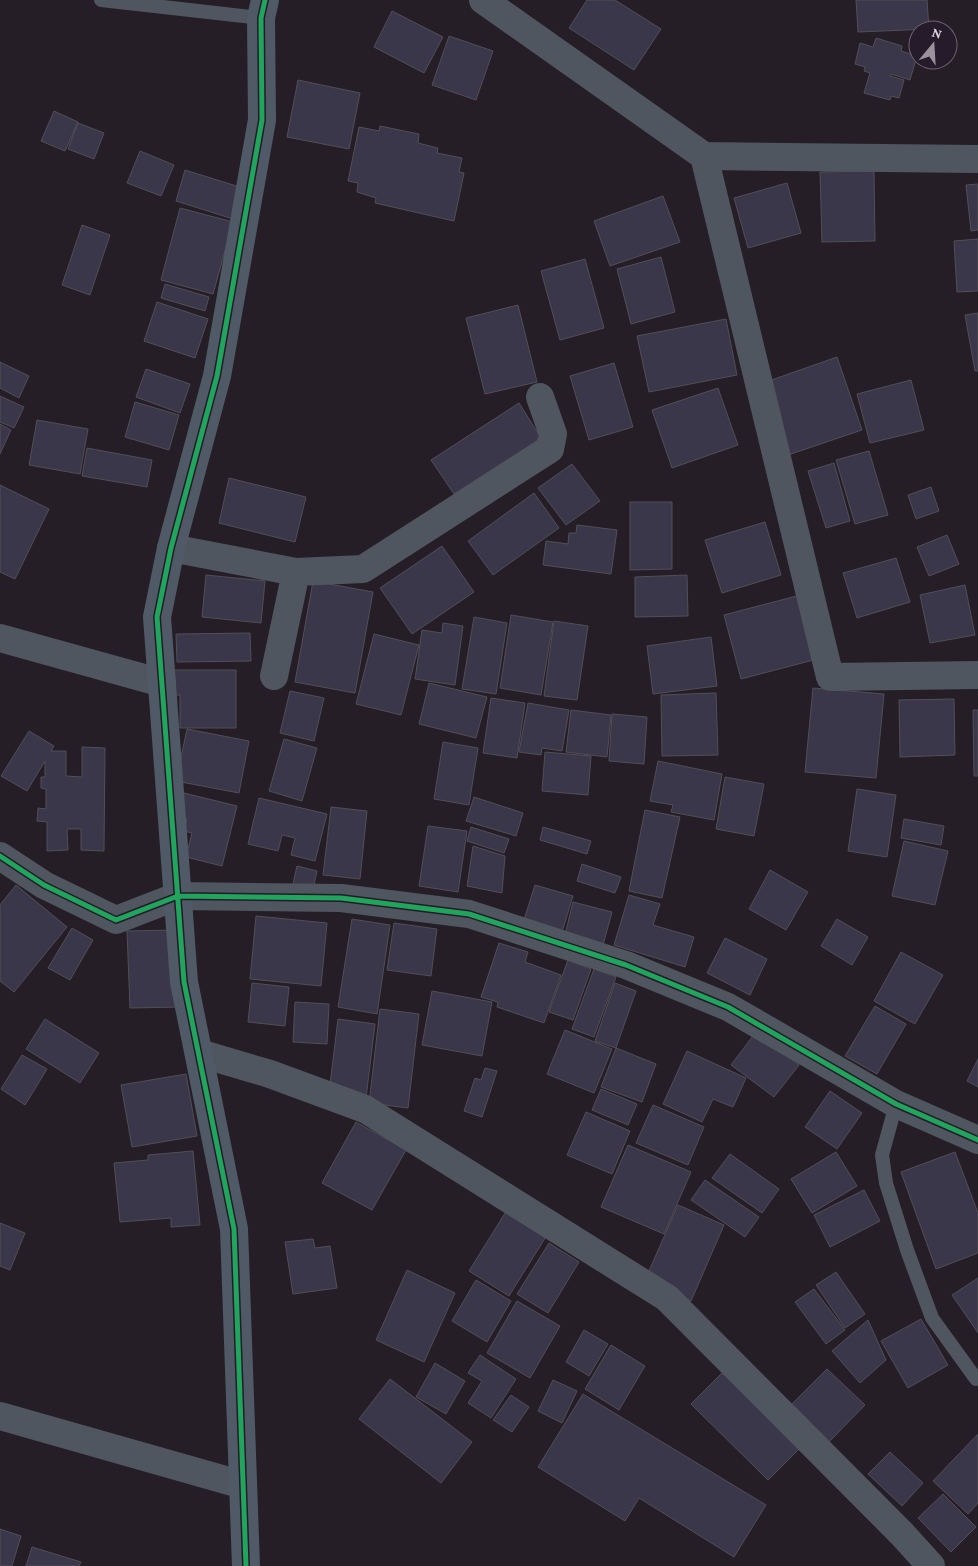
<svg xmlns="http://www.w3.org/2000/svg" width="978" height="1566" font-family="'Crimson Pro',serif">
  <rect width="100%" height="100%" fill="#251e26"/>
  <path fill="#3b374a" stroke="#524e56" d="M587,0H615L661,29L634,70L569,28Z
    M856,0H927L929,29L858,32Z
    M392,11L443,37L424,73L374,47Z
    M449,36L493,51L476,100L432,85Z
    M876,38L902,46L901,51L917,56L910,80L891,74L890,76L904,80L899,98L891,96L890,100L864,93L870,73L864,71L865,67L855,64L860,43L873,47Z
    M298,80L360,93L349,149L287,137Z
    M54,111L78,122L65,151L41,141Z
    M78,123L104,133L94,159L68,149Z
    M380,126L419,134L418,143L438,148L437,153L462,158L459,172L464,173L454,221L375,203L376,198L357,192L358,183L348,181L359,127L379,131Z
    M140,151L174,165L161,196L127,183Z
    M185,170L243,188L233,219L176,201Z
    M874,171L875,241L822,242L820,172Z
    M787,183L801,233L748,248L734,198Z
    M978,184V230L971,231L966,185Z
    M663,196L680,242L610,266L594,221Z
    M180,208L233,222L213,294L161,280Z
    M82,225L110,235L90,295L62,285Z
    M978,239V291L957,292L954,241Z
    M661,257L675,312L631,324L617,269Z
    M585,259L604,328L560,340L541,271Z
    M165,284L209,297L205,311L161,298Z
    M157,302L208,319L195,358L144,341Z
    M518,305L537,382L485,394L466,318Z
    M978,313V371H975L965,315Z
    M726,319L737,375L649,392L637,336Z
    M837,357L862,430L788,455L763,383Z
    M0,362L29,376L19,398L0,388Z
    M614,363L633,427L589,440L570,376Z
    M146,369L190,384L180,413L136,397Z
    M911,380L924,430L870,443L857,394Z
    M718,388L738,445L672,468L652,410Z
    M0,396L24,407L14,428L0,422Z
    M135,402L179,415L169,450L125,437Z
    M519,403L541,438L454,494L431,460Z
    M37,420L88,429L80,474L29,465Z
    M0,424L11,430L0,454Z
    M87,448L152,460L147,487L82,476Z
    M869,451L888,515L855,524L836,460Z
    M834,463L850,521L826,528L808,471Z
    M572,464L600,501L566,525L538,488Z
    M229,478L306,497L295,542L219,523Z
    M0,485L49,509L15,579L0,572Z
    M931,487L939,511L916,519L908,495Z
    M534,493L559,528L493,575L468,541Z
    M630,502H672V569L630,570Z
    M765,522L781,575L722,593L705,540Z
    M577,525L617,530L611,574L543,565L546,541L568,544L569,533H576Z
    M947,535L959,564L929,576L917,547Z
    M442,546L474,592L412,634L380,588Z
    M896,558L910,602L857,618L843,573Z
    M206,575L265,581L261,623L202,617Z
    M687,575L688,616L635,617V577Z
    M313,581L373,592L355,693L295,682Z
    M965,585L975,635L930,643L920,595Z
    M808,593L825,657L741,679L724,615Z
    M511,615L553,622L541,695L500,688Z
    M474,617L507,623L496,694L462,689Z
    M554,621L588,626L577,700L544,696Z
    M443,623L463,626L455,685L415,679L422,630L442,633Z
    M250,633L251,661L177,662L176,634Z
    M374,634L419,645L401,715L356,704Z
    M711,637L717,686L653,694L647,646Z
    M174,670H236V728H180V695H174Z
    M429,683L487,697L476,738L419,724Z
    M813,688L884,694L876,778L805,772Z
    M290,691L324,698L314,741L280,733Z
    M716,693L718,755L662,756L661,695Z
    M491,698L525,703L517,758L483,753Z
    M954,699L955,755L900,757L899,700Z
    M528,703L569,710L562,751L542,748L541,755L519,752Z
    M571,710L611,715L607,757L566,752Z
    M973,710H978V776H974Z
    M612,714L647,717L644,764L609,761Z
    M187,729L249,741L239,793L176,781Z
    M29,731L54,746L51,751H66V776L82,777V747L105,748L104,851L81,850V829H67L68,850L47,851V822L37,821L38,808L46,809V789L41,788V777H45V761L27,791L1,776Z
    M284,739L317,748L302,801L269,791Z
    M443,742L478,748L469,805L434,799Z
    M545,752L591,756L588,795L542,791Z
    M658,761L722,774L714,820L671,812L673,805L650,801Z
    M725,777L764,784L754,836L716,829Z
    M857,789L896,795L887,857L848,851Z
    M184,793L237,806L222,866L186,857L192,833L184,831L187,819L178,817Z
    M474,797L523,813L516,836L466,821Z
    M259,798L327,814L315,861L291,855L295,838L282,835L278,851L248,844Z
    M331,807L367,811L360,879L323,875Z
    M645,810L680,817L662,898L629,891Z
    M904,819L944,826L941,845L901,838Z
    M428,826L467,831L458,892L419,886Z
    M471,827L509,839L504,853L467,841Z
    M543,827L591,841L587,854L540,840Z
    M904,841L948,851L935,905L892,896Z
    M473,846L505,856L502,893L467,886Z
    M582,864L621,877L615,893L577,881Z
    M297,866L317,871L313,889L293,884Z
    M770,870L808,892L786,930L749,909Z
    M16,885L67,927L14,992L0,981V905Z
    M535,885L573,896L562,932L524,920Z
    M629,895L660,904L653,925L694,937L685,967L614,945Z
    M573,902L612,912L603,945L565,935Z
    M256,916L327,923L321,986L250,979Z
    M352,919L390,925L377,1014L338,1007Z
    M837,919L868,937L852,965L821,946Z
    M394,923L437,929L431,976L387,970Z
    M72,928L93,940L70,980L48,968Z
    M176,930L179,1007L130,1008L127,931Z
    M725,938L767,959L750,995L707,973Z
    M499,943L528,952L525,962L561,975L544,1023L497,1007L498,1002L481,997Z
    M901,952L943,975L915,1024L874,1001Z
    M568,960L591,969L573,1020L549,1012Z
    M594,969L616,977L594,1037L572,1029Z
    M252,983L289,987L285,1026L248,1022Z
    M615,983L636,991L616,1048L595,1041Z
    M432,991L492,1002L482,1056L422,1045Z
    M295,1002L329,1004L327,1044L293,1042Z
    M875,1006L906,1024L877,1074L845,1056Z
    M380,1009L419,1014L408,1108L369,1103Z
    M45,1019L99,1053L80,1083L26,1049Z
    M338,1019L375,1024L366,1098L329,1093Z
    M565,1030L612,1049L594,1093L547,1074Z
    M756,1032L799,1065L774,1097L731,1065Z
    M616,1048L656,1064L642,1102L601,1087Z
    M687,1051L746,1078L733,1107L713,1099L702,1122L663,1104Z
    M22,1055L47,1069L25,1105L1,1089Z
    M978,1059V1087L967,1081Z
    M485,1068L497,1071L482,1117L464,1111L475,1078L481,1080Z
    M186,1074L197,1136L132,1147L121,1085Z
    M601,1089L637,1104L628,1125L592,1110Z
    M830,1091L862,1113L837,1149L805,1127Z
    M653,1105L704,1127L688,1165L636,1143Z
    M586,1112L630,1131L612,1174L567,1155Z
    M356,1122L406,1150L372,1210L322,1183Z
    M628,1145L691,1172L664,1234L601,1207Z
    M193,1151L200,1225L171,1227V1218L120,1222L114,1163L148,1160V1155Z
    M836,1152L857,1186L812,1213L791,1179Z
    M955,1152L978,1213V1253L936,1269L901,1172Z
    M730,1154L779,1189L762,1213L712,1178Z
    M705,1180L759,1217L745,1237L691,1200Z
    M864,1190L880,1221L830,1247L814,1215Z
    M678,1205L724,1225L691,1301L645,1280Z
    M507,1210L547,1235L509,1296L469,1271Z
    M0,1223L25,1233L10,1270L0,1266Z
    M313,1239L315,1248L330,1246L337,1288L293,1294L285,1242Z
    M549,1243L579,1262L548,1313L517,1294Z
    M407,1270L455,1293L424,1362L376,1340Z
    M836,1272L865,1314L845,1328L816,1285Z
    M978,1278V1333L952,1295Z
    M476,1280L511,1301L487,1342L452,1321Z
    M814,1289L845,1330L826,1344L795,1302Z
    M517,1301L560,1326L530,1378L487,1353Z
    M921,1319L948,1365L908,1388L881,1341Z
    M868,1320L886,1360L860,1383L832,1351Z
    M584,1330L608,1344L589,1376L566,1362Z
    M611,1345L645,1366L619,1410L585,1389Z
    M480,1355L516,1379L491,1418L468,1403L482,1381L468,1373Z
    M435,1363L465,1381L446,1414L416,1397Z
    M728,1367L805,1443L768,1480L691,1404Z
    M827,1369L865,1405L828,1443L790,1406Z
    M390,1379L472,1442L441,1483L359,1419Z
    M553,1380L577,1391L562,1423L538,1411Z
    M583,1394L766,1505L734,1557L639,1498L625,1521L538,1467Z
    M511,1395L529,1407L512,1432L493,1420Z
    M978,1434V1503L968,1514L933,1481Z
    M890,1452L923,1483L902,1506L868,1474Z
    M943,1494L976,1527L951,1552L918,1518Z
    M0,1529L21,1536L12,1566H0Z
    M32,1547L81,1562L79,1566H26Z"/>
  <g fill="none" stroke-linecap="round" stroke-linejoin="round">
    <path stroke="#505660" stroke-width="14" d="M101,0L261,18
      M896,1104L882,1155L886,1183L907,1250L932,1318L976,1379"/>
    <path stroke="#505660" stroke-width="28" d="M483,0L704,156L978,159
      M704,156L830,677L978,675
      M171,548L296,572L363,569L550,449L553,434L540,397
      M0,638L162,683
      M274,676L296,572
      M0,856L44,885L116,920L178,896L341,898L469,914L626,965L728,1007L896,1104L978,1140
      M199,1053L270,1074L365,1109L667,1298L902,1534L931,1566
      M0,1416L243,1485"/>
    <path stroke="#505a66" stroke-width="28" d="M246,1566L234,1229L184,982L157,617L171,548L217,376L262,120L261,18L265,0"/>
    <defs>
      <path id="cycleway" d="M0,856L44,885L116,920L178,896L341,898L469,914L626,965L728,1007L896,1104L978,1140
        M246,1566L234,1229L184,982L157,617L171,548L217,376L262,120L261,18L265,0"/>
    </defs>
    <use href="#cycleway" stroke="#261b2a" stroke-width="8"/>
    <use href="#cycleway" stroke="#20a55d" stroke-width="5"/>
  </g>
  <g transform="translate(933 45) rotate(18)"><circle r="24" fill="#261b2a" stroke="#6e6471"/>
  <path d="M0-4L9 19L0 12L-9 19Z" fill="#9a929c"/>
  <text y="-8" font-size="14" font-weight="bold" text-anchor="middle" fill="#d9d1dc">N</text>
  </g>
</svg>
